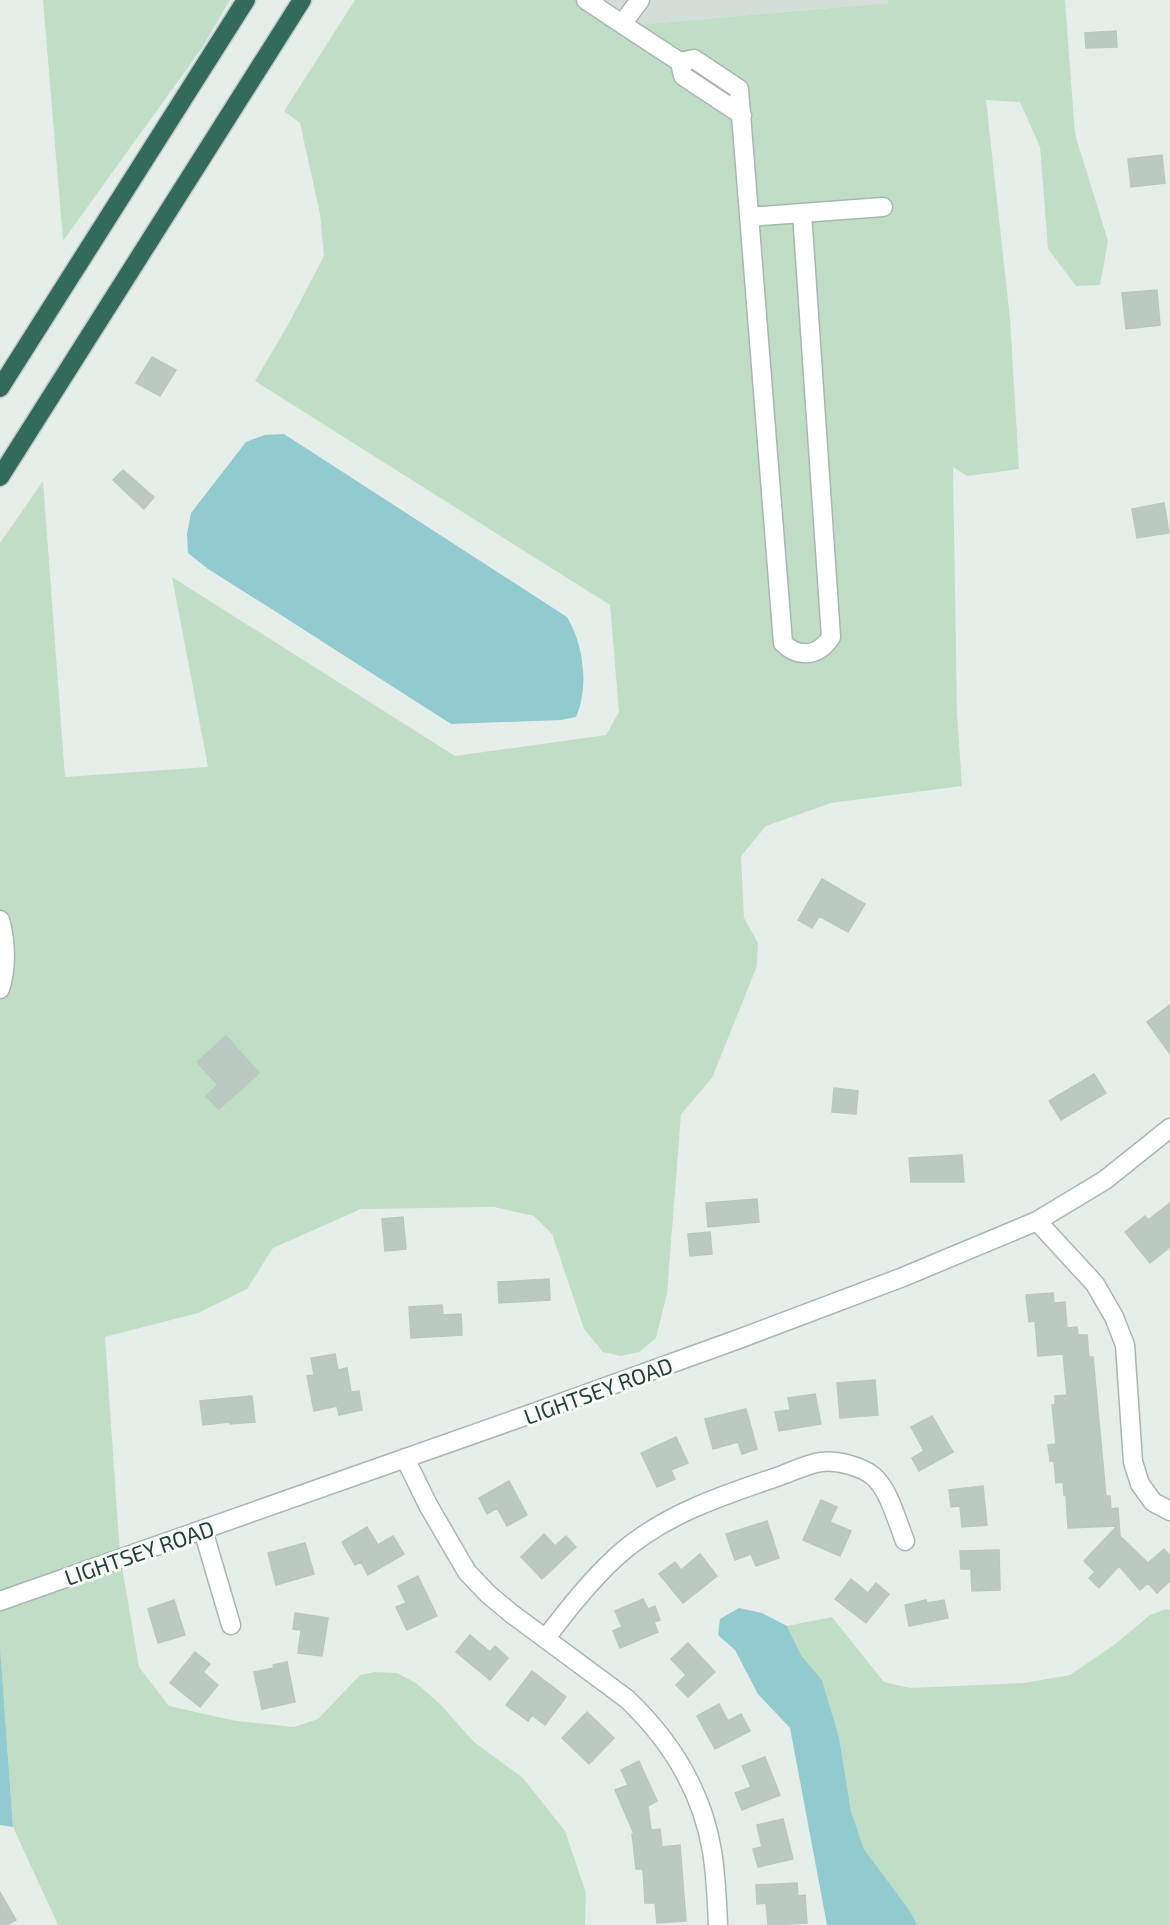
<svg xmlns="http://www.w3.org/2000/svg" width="1170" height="1925" font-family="'Exo 2',sans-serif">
  <rect width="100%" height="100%" fill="#e6eeea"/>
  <path fill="#d4ded9" d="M587,0H888V3L625,26Z"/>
  <path fill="#c0dec6" d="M43,0H230L202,48L63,241Z
    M355,0H587L625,26L888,3V0H1065L1075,134L1108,241L1100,285L1076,286L1048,249L1040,147L1020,102L986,100L1010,319L1019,469L967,476L953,467L957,713L962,786L831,803L766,826L741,856L744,918L758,943L757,966L712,1078L681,1114L667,1294L656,1338L639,1352L621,1356L603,1352L584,1329L552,1234L534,1216L494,1207L361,1209L273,1248L247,1289L198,1313L105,1337L120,1555L139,1667L169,1706L236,1721L294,1727L318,1719L360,1675L375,1672L397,1673L416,1683L440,1704L474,1742L523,1778L565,1831L586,1893L585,1925H58L13,1827L0,1646V543L43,481L65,777L208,767L172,577L455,756L606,735L619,712L610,605L255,381L289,323L324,256L320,214L300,123L284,111Z
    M1166,1609L1170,1610V1925H917L910,1911L864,1849L851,1811L839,1737L822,1680L801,1655L787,1626L832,1617L884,1682L910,1688L1024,1683L1070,1675L1114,1645L1150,1615Z"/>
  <path fill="#91cbd0" d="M284,434L567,617C584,645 589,688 576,717L561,720L451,724L270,608L208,569L188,553L187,534L191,513L246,442L264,435Z
    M739,1608L762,1613L787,1626L801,1655L822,1680L839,1737L851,1811L864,1849L910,1911L917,1925H827L790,1728L758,1694L735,1650L718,1635L720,1619Z
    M0,1646L13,1827L0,1825Z"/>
  <path fill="#bbc9c3" stroke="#b8c8c0" stroke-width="1.5" d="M1116,31L1117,47L1086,48L1085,33Z
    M1162,155L1165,183L1131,187L1128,159Z
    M1157,290L1160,325L1126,329L1122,293Z
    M152,357L176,370L160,396L136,383Z
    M123,470L154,497L144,509L113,480Z
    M1164,503L1169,533L1137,538L1132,509Z
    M822,879L865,904L848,932L819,916L812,928L798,920Z
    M1170,1005V1054L1147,1022Z
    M226,1036L259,1073L219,1109L206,1096L218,1085L197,1062Z
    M1094,1074L1106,1093L1061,1120L1049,1101Z
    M834,1088L858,1091L856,1114L832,1112Z
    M962,1155L964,1182H911L909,1158Z
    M757,1199L759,1222L708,1227L706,1203Z
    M1170,1203V1247L1150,1263L1125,1232L1145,1216L1148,1220Z
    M403,1217L406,1249L385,1251L382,1219Z
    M710,1232L712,1254L690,1256L688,1234Z
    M549,1279L550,1300L499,1303L498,1282Z
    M1053,1293L1054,1303L1065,1302L1067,1328L1077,1327L1078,1335H1087L1089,1357H1093L1106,1496H1110L1111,1509L1118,1508L1120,1536L1148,1563L1164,1549L1170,1556V1581L1157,1593L1148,1583L1140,1590L1119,1566L1099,1588L1089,1578L1095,1572L1084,1561L1117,1526L1068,1528L1066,1495H1064L1063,1482L1056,1483L1054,1461H1050L1048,1445L1056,1444L1052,1405H1055V1396L1067,1395L1063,1354L1038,1356L1035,1321L1029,1322L1026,1295Z
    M442,1305L443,1315L461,1314L462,1335L411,1338L409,1307Z
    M335,1354L338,1370L347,1368L351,1392L359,1391L362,1410L339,1415L337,1406L314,1411L307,1376L314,1375L311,1358Z
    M875,1380L878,1415L840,1418L837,1383Z
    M815,1394L821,1424L779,1431L775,1412L790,1410L788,1398Z
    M252,1396L255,1422L230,1424V1422L203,1425L200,1401Z
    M746,1409L757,1449L742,1454L738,1442L713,1449L705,1419Z
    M932,1416L953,1452L919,1471L912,1458L924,1451L911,1427Z
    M676,1437L688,1463L671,1470L675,1479L657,1487L641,1453Z
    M509,1481L527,1515L507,1526L497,1508L487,1514L479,1498Z
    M983,1486L987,1525L962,1527L960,1506L951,1507L949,1490Z
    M821,1500L837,1507L830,1522L851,1531L840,1556L803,1540Z
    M767,1521L779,1558L756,1566L751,1554L735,1560L726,1534Z
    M367,1527L378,1545L393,1536L404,1554L368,1575L361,1562L355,1565L342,1542Z
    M544,1534L555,1546L566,1536L576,1547L542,1579L521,1557Z
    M305,1543L314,1574L276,1585L268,1553Z
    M999,1550L1000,1590L972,1591L971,1569H961L960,1551Z
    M700,1554L717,1576L683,1603L659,1574L675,1562L681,1570Z
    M418,1576L437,1616L407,1630L396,1607L406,1603L398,1586Z
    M851,1579L868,1593L876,1583L889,1594L866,1623L835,1599Z
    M643,1599L648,1609L655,1606L660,1620L654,1622L658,1632L620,1648L613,1631L622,1627L615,1611Z
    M174,1600L185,1635L158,1643L148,1609Z
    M926,1600L927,1603L944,1600L948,1618L909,1626L905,1605Z
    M295,1613L328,1618L322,1656L298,1653L301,1630L293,1629Z
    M470,1635L490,1652L495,1646L508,1658L490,1680L456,1652Z
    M688,1643L715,1672L688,1697L676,1685L686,1675L671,1659Z
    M195,1652L210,1664L203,1672L218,1685L200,1707L170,1683Z
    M287,1662L295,1702L262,1709L254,1672L274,1668L273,1665Z
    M532,1671L566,1697L545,1725L532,1715L528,1721L506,1705Z
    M719,1704L728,1721L741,1714L750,1731L715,1749L697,1716Z
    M587,1712L614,1738L589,1764L562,1738Z
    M765,1757L780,1795L742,1810L735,1793L751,1787L742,1766Z
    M639,1761L657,1801L648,1806L651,1830L660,1829L662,1847L680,1845L686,1921L657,1923L655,1903H645L643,1869H636L632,1834H634L615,1790L628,1785L621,1770Z
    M783,1819L793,1859L758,1867L753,1849L762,1847L757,1825Z
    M797,1883L798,1896L805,1895L807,1923L768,1925L766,1903L757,1904L756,1885Z
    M0,1892L16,1920L6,1925H0Z"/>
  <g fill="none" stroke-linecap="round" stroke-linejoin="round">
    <defs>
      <path id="minor" d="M586,0L622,24L640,0
        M622,24L680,62L694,59L739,89L783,643C799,659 819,656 831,637L802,213L749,217
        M680,62L683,76L742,115
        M802,213L883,207
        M0,920C6,941 7,968 0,989
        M1037,1221L1095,1284L1114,1317L1125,1345L1133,1462L1140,1484L1153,1502L1170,1511
        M405,1458L428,1505L467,1572L488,1594L512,1614L627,1699C670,1740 702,1791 712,1851C716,1875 717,1900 718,1925
        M203,1530L231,1625
        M0,1601L542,1410L736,1340L903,1277L1037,1221L1105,1180L1170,1128
        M546,1638C567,1610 589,1582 615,1558C660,1516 720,1496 777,1477C791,1472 807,1464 821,1462C836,1460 861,1466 873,1476C889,1489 897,1522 905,1541"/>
      <path id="highway" d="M0,388L246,0
        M0,477L302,0"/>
    </defs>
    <use href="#minor" stroke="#a8b6b1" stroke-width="21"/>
    <use href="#highway" stroke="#c2cac7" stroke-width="21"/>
    <use href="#minor" stroke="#fff" stroke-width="18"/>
    <use href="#highway" stroke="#326b5c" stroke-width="18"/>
  </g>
  <g text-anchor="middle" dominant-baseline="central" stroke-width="6" stroke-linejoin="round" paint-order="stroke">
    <g font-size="22" fill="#254037" stroke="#f7fbf8">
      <text transform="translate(598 1390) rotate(-20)">LIGHTSEY ROAD</text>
      <text transform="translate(139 1552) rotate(-19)">LIGHTSEY ROAD</text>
    </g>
  </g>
</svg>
